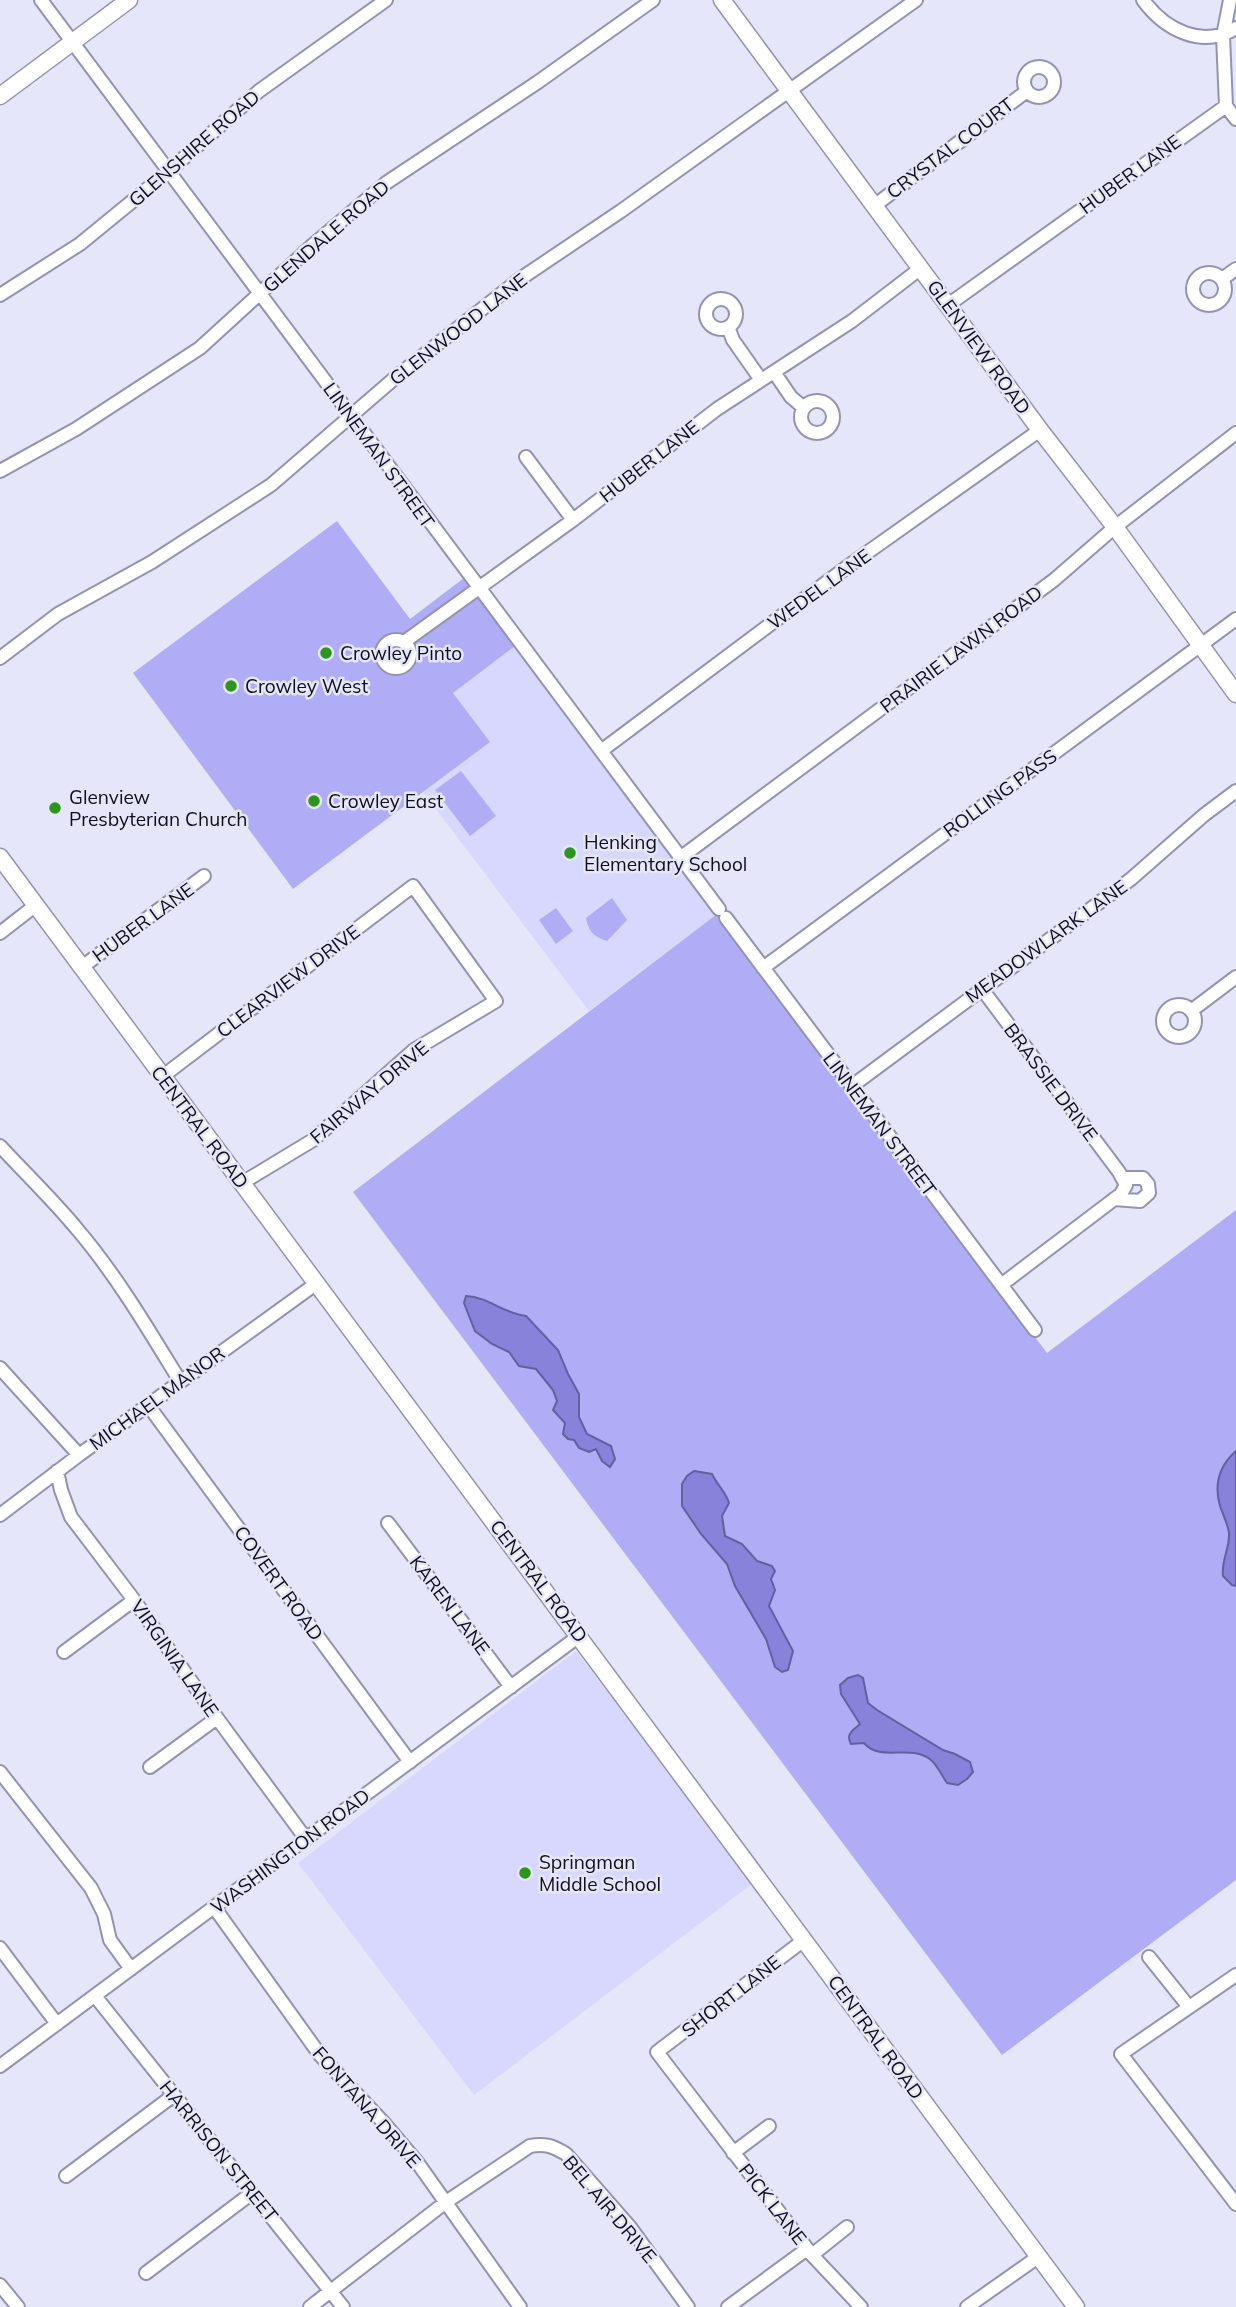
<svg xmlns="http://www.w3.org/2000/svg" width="1236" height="2307" font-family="Mulish,sans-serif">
  <rect width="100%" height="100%" fill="#e6e6fa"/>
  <path fill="#d8d7fe" d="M515,646L717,914L589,1011L423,792L489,742L453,693Z
    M576,1651L753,1883L474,2095L298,1863Z"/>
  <path fill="#b0acf5" d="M337,521L410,619L464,578L515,646L453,693L490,742L293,889L133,673Z
    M461,771L496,816L470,836L435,790Z
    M612,898L627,920L607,941C593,936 589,932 586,918Z
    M556,908L573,931L556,944L539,920Z
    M717,914L1047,1353L1236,1210V1880L1002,2055L353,1192Z"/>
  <path fill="#8982da" stroke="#645fa0" stroke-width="2" d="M466,1296C489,1297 502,1313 526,1316L558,1350L568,1374L579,1394V1417L587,1434L611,1446L615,1459L610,1467L602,1461L596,1449L589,1452L579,1448L574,1440L568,1439L563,1434L565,1423L553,1410L557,1401L553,1390L536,1369L519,1366L509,1352L492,1344L475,1331L464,1303Z
    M1236,1451V1586L1232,1585L1223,1576C1221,1561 1230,1548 1229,1533C1228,1524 1223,1515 1220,1506C1214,1485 1219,1466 1236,1451Z
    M694,1471L712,1474C717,1485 726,1492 729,1503L722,1516L725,1536L742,1544L757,1561L772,1566L775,1571L771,1579L775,1590L769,1606L793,1651L788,1670L782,1672L775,1667L766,1639L735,1586L727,1564L701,1534L682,1506V1484L687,1476Z
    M858,1675L863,1678L868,1703L877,1710L943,1750L955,1754L970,1762L973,1772L967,1779L958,1785L947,1783C942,1776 937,1765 931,1760C910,1743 881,1763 864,1743L851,1744C845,1733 854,1730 860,1724L841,1694L840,1685L848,1678Z"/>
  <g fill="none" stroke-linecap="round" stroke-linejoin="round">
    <defs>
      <path id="minor" d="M41,0L719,909
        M1143,0C1165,30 1202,49 1236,28
        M1024 82a15 15 0 1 1 30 0a15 15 0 1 1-30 0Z
        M1226,106L1236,119
        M874,206L1027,91
        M1193 289a16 16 0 1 1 32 0a16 16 0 1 1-32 0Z
        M1222,279L1236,269
        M0,295L80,244L168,172L259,91L386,0
        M706 314a15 15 0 1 1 30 0a15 15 0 1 1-30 0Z
        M948,305L1226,106L1223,36L1230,0
        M728,327L733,340L761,380
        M774,372L791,397L804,408
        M801 417a16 16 0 1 1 32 0a16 16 0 1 1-32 0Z
        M526,457L573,520
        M0,471L76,429L200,348L314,244L386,183L538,82L653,0
        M382 654a14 14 0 1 1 28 0a14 14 0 1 1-28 0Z
        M404,642L573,520L717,409L852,321L921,268
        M0,658L58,614L152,562L271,485L396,377L520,279L621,211L916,0
        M601,751L847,567L1040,430
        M680,858L1054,580L1115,527L1236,433
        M726,918L1035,1330
        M0,933L36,905
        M82,967L204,876
        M763,968L1236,619
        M982,989L1119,1172L1126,1185L1121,1194L1001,1285
        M1163 1021a16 16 0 1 1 32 0a16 16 0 1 1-32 0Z
        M1191,1011L1236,977
        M163,1076L413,886L496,1001L414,1050L313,1140L242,1183
        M852,1086L1131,879L1204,815L1236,791
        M0,1146C26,1174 53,1200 77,1229C117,1276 148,1329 180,1381
        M1114,1199L1140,1201L1149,1193L1148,1184L1143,1178H1127L1121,1176
        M0,1368L79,1455
        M148,1405L410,1762
        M57,1471L61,1490L71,1517L134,1600L217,1718L306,1839
        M0,1515L79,1455L317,1283
        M388,1523L511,1687
        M64,1652L134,1600
        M150,1767L217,1718
        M0,1772L91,1888L104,1914L110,1940L131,1969
        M214,1907L320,2055L383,2122L417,2162L520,2307
        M804,1940L657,2052L812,2255L861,2307
        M0,1948L57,2024
        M1149,1957L1189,2007
        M1236,1975L1121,2054L1236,2204
        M95,1996L343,2307
        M0,2066L579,1636
        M733,2153L769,2126
        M66,2176L174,2095
        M812,2255L847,2227
        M146,2273L252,2193
        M0,2285L18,2307
        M310,2307L446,2202L530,2146C545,2143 553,2146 566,2154L630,2227L688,2307
        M728,2307L807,2249
        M967,2307L1038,2257"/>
      <path id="major" d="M722,0L1040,430L1115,527L1236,694
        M0,96L129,0
        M0,857L1076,2307"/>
    </defs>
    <use href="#minor" stroke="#9393b1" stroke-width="16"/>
    <use href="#major" stroke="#9393b1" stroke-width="19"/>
    <use href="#minor" stroke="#fff" stroke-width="12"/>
    <use href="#major" stroke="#fff" stroke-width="16"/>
  </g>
  <g fill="#2c951b" stroke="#e6e6fa" stroke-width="2.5">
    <circle cx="326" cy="653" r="7"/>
    <circle cx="231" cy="686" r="7"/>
    <circle cx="314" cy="801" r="7"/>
    <circle cx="55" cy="808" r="7"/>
    <circle cx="570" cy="853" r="7"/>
    <circle cx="525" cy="1873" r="7"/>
  </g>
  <g text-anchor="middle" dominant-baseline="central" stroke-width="5" stroke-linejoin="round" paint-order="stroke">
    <g font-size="19" fill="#0e0d18" stroke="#e6e6fa">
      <text transform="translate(194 148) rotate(-41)">GLENSHIRE ROAD</text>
      <text transform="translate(950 148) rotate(-37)">CRYSTAL COURT</text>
      <text transform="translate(1130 174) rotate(-36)">HUBER LANE</text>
      <text transform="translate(326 236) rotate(-41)">GLENDALE ROAD</text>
      <text transform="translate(458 329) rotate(-38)">GLENWOOD LANE</text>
      <text transform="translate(979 347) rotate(54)">GLENVIEW ROAD</text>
      <text transform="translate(379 455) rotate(54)">LINNEMAN STREET</text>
      <text transform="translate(649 461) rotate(-38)">HUBER LANE</text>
      <text transform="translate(819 589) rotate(-36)">WEDEL LANE</text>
      <text transform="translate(961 649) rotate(-37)">PRAIRIE LAWN ROAD</text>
      <text transform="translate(1000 793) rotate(-36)">ROLLING PASS</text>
      <text transform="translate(143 922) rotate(-36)">HUBER LANE</text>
      <text transform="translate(1046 941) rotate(-36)">MEADOWLARK LANE</text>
      <text transform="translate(288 981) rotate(-37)">CLEARVIEW DRIVE</text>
      <text transform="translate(1051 1082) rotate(53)">BRASSIE DRIVE</text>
      <text transform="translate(369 1092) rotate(-40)">FAIRWAY DRIVE</text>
      <text transform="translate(880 1124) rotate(53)">LINNEMAN STREET</text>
      <text transform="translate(200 1127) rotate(53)">CENTRAL ROAD</text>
      <text transform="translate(157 1398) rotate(-36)">MICHAEL MANOR</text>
      <text transform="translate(539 1581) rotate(53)">CENTRAL ROAD</text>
      <text transform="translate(279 1583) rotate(54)">COVERT ROAD</text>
      <text transform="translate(450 1605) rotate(53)">KAREN LANE</text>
      <text transform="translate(175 1658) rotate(55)">VIRGINIA LANE</text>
      <text transform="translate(290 1851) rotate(-37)">WASHINGTON ROAD</text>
      <text transform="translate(731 1996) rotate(-38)">SHORT LANE</text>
      <text transform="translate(876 2037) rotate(54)">CENTRAL ROAD</text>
      <text transform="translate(367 2107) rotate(49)">FONTANA DRIVE</text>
      <text transform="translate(219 2151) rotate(51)">HARRISON STREET</text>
      <text transform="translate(773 2204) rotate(52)">PICK LANE</text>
      <text transform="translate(610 2209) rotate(50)">BEL AIR DRIVE</text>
    </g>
    <g font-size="19" fill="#0e0d18" stroke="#e6e6fa" text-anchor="start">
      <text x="340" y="653">Crowley Pinto</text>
      <text x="245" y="686">Crowley West</text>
      <text x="69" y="797">Glenview<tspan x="69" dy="22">Presbyterian Church</tspan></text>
      <text x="328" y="801">Crowley East</text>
      <text x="584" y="842">Henking<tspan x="584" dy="22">Elementary School</tspan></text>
      <text x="539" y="1862">Springman<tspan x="539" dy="22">Middle School</tspan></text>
    </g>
  </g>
</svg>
